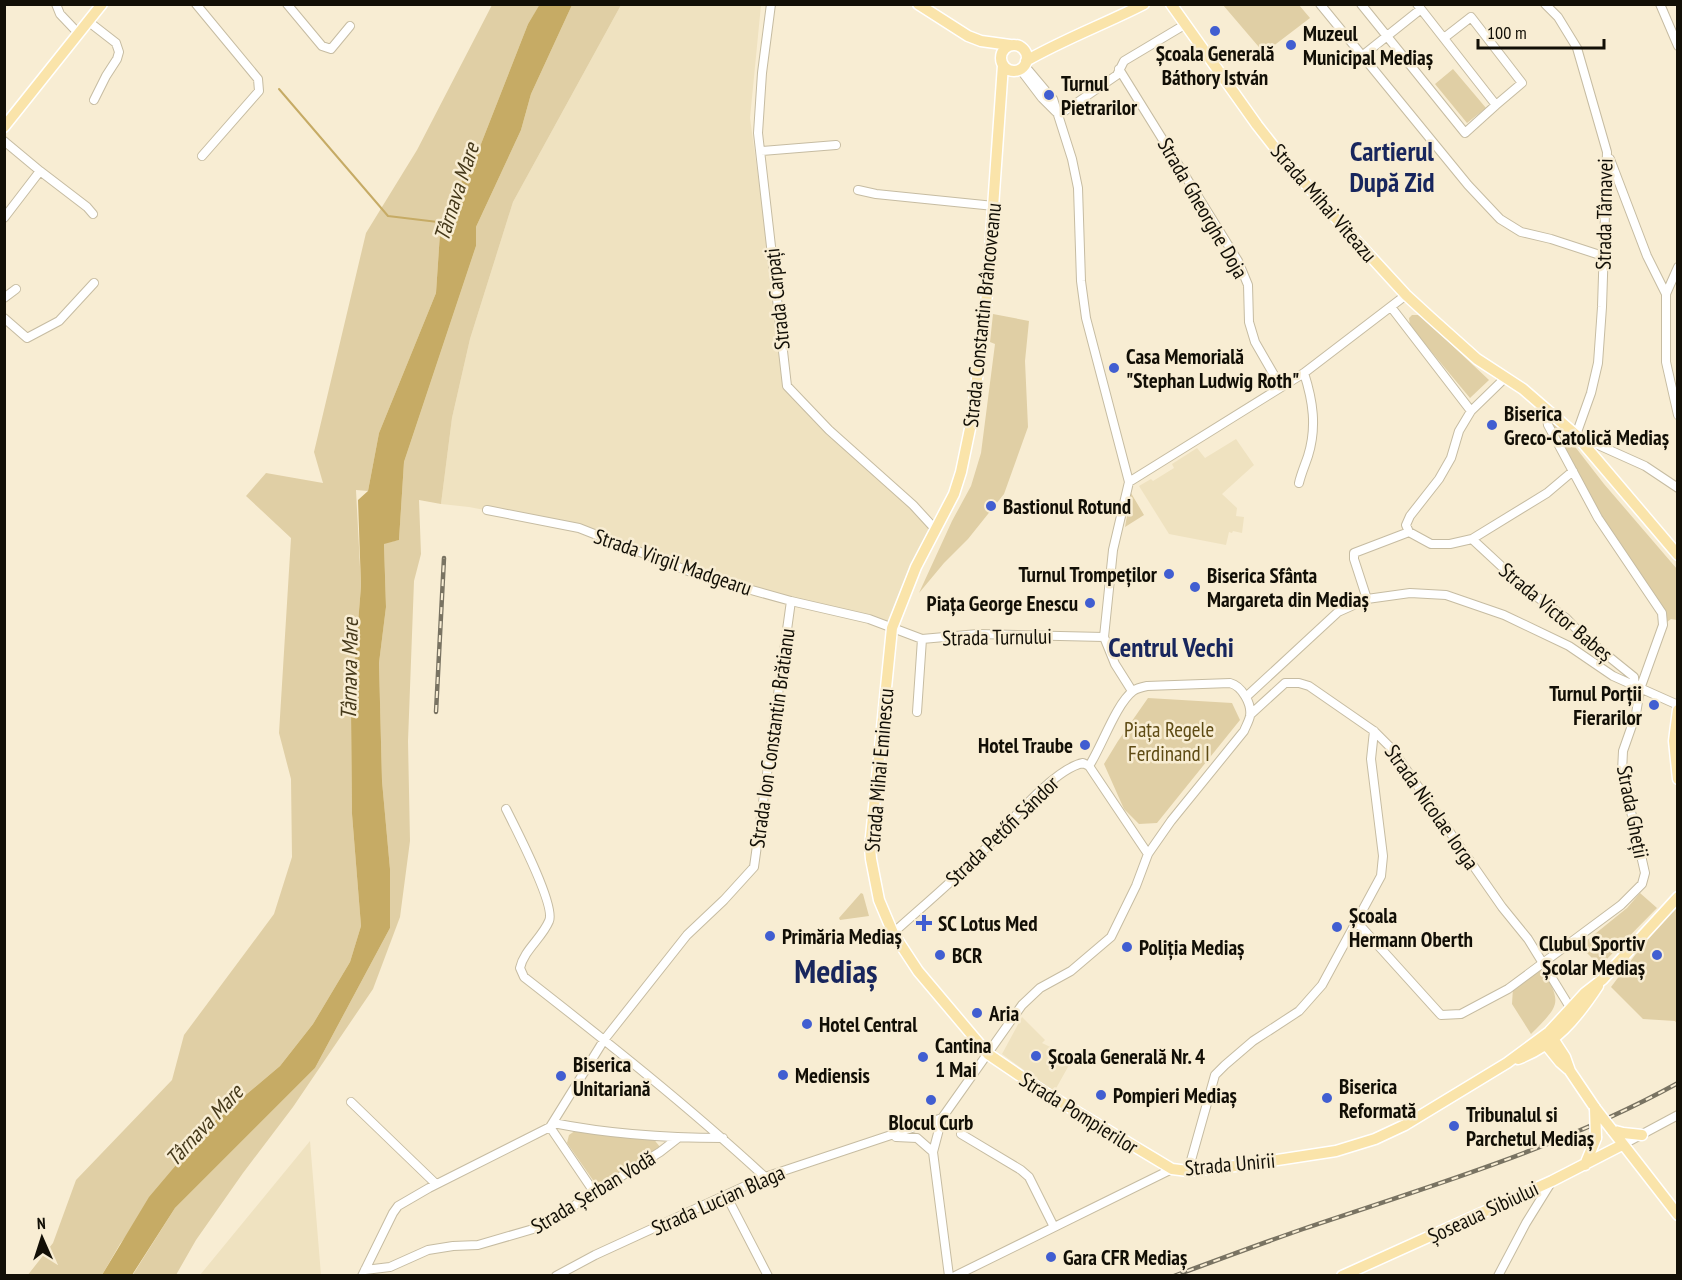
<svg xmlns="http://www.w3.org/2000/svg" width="1682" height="1280" font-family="'PT Sans Narrow',sans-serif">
  <rect width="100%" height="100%" fill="#f8edd3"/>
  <path fill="#efe2c0" d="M621,5H761L750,118L787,386L936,530L892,628L730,584L579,528L469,507L441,504L452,418L470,339L513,202Z
    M1236,439L1254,465L1222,494L1237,508L1236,516L1244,517L1242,533L1233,531L1232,533L1229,532L1226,545L1169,534L1139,486L1151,479L1153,481L1174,468L1172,464L1197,448L1205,458Z
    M1022,1017L1045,1040L1042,1043L1073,1058L1054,1092L1002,1054Z
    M310,1141L321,1275H200Z"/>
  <path fill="#e0cfa5" d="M492,5H540L528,24L479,149L450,203L440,233L436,293L379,433L368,491L356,490L361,586L351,711L352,814L361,926L350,962L313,1024L280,1066L210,1125L120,1244L102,1275L27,1276L53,1243L76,1180L172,1080L184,1035L274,914L292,857L291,779L279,733L291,538L246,496L266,473L323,483L314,452L366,233L417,150Z
    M572,5H621L513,202L470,339L452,418L441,504L419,500L421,554L414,581L408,741L410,841L400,917L373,989L293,1107L243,1173L196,1240L176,1275L132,1276L175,1208L315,1068L390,928V869L382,781L379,663L386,607L384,543L399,540L404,462L476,246V227L521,130L531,94Z
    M1223,5H1299L1310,18L1264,53Z
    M1453,69L1486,108L1467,123L1435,84Z
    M993,314L1029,321L1025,361L1028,427L1004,494L968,539L944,563L919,593L952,521L971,486L981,453L995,344L990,342Z
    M1412,315H1418L1424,319L1489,380L1470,398L1410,326L1409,318Z
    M1545,408L1604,484L1677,569V620L1671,619L1663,625L1662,613L1598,518L1548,425Z
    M1131,493L1144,515L1125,527Z
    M1148,698L1232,703L1240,720L1157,823L1139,824L1124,809L1104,764L1118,741Z
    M861,893L863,894L869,916L840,920L839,918Z
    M1640,893L1657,908L1600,966L1580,946L1627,908Z
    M1677,908V1024L1675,1021L1643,1019L1611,987L1660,922Z
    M1542,965C1560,1004 1563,1002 1531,1034L1512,1004L1513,988Z
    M579,1128L652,1137L660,1147L602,1185L595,1183L567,1143L569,1135Z"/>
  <path fill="#c6ab65" d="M540,4L572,5L531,94L521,130L476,227V246L404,462L399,540L384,544L386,607L379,663L382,781L390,869V928L315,1068L175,1208L132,1275H102L149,1197L210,1125L280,1066L313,1024L350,962L361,926L352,814L351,711L361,586L358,500L368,491L379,433L436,293L440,233L450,203L479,149L528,24Z"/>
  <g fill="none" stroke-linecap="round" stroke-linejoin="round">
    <path stroke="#c6ab65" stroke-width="2" d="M279,89L388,216L446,223"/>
    <defs>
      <path id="minor" d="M56,4L60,14L79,34
        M196,4L258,79L259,91L202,156
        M287,4L322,46L331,49L350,26
        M771,4L762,73L758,133L787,386L829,430L913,505L936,530
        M1320,4L1468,185L1500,219L1521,232L1551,239L1603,256
        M1361,4L1465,133L1496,105
        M1417,4L1496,105L1522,83L1471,17L1444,38
        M1545,4L1558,17L1577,48L1607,152L1602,307L1598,363L1591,393L1576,435L1645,466L1678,488
        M1660,4L1678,46
        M89,22L116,43L119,52L117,59L106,76L94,100
        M1362,56L1421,9
        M1024,65L1045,90
        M1020,69L1042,98L1056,112
        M1119,69L1238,261L1248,285L1249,322L1255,342L1281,387
        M1053,99L1072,159L1078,188L1081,281L1086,318L1129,482L1113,550L1104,637L1115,664L1132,691
        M1059,115L1117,75L1124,61L1186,24
        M4,141L40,171L4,218
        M761,151L836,145
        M1610,159L1647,256L1666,294
        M40,171L87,207L93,214
        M858,190L876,194L994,206
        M1678,267L1666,294V362L1678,415
        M4,298L16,289
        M1391,307L1471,411L1506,377
        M4,318L27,338L59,321L94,283
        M1129,482L1304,373L1406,295
        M1299,483C1301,474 1305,465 1308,456C1317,427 1313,401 1304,373
        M487,510L579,528L701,576L791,601L869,619L922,639L978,634L1104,637
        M1409,532L1431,544H1450L1472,539L1547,493L1573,471
        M1409,532L1406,525L1410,516L1439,479L1451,458L1459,431L1471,411
        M1472,539L1526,589L1566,618L1582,635L1634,677L1635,687
        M1367,599L1354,559V553L1409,532
        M1246,697L1338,612L1367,599L1410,593L1446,595L1504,615L1569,646L1613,676L1678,705
        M917,712L922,639
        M1251,714L1285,683H1299L1309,686L1374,731L1392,749L1502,907L1528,939L1571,1009
        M1089,766L1148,854
        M506,809C515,827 556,906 549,921C542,938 524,950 520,968L524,977C606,1041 688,1106 765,1177
        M1356,921L1441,1015L1461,1014L1508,989L1621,905L1642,884L1645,873L1622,772L1623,751L1636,714L1640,689L1663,625L1662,613L1598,518L1548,425L1545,408
        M893,933C922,907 953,881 981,853C1004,830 1052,769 1083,763L1089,766
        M351,1102L436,1184
        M553,1123C609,1134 666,1138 723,1138
        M550,1127L594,1192
        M961,1134L1021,1170L1029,1177L1054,1227
        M896,1137L917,1138L933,1152
        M1622,1145L1678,1115
        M1188,1171L1215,1075L1225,1065L1253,1041L1299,1011L1322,985L1381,876L1383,856L1371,759L1374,731
        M726,1195L768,1276
        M365,1270L390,1267L428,1250L453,1246L478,1245L540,1227L660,1152L678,1138
        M362,1276L393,1213L398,1206L429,1188L550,1127L604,1040L687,935L724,900L754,867L791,601
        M556,1276L595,1255L765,1177L942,1118
        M949,1276L933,1152L942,1118L1022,1005L1040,988L1071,971L1111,937L1136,886L1148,854L1171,821L1244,731C1246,726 1249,721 1250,716C1252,704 1242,686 1230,683L1147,686C1142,687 1137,688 1133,691C1116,704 1102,746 1089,766
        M955,1276L1172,1169
        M1498,1276L1526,1223L1552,1181"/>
      <path id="major" d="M918,4L968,36L981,41L1010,45
        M1171,4L1257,125L1282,157L1340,223L1406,295L1430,317L1477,359L1523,389L1576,435L1678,555
        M1001 58a13 13 0 1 1 26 0a13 13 0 1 1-26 0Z
        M1026,61C1064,39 1105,24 1144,4
        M1003,65L986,307L972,419L961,472L954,494L916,567L892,628L870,847L871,859L879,900L893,933L918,971L988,1054L1044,1092L1172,1169L1188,1171L1245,1165L1336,1151L1375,1139L1405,1125L1507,1063L1549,1032L1585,993L1603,979L1678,897
        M4,127L102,4
        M1678,710L1674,741L1678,779
        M1550,1034L1565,1057L1570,1071L1595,1108
        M1543,1041L1560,1062L1568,1069
        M1518,1059C1555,1045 1577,1018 1598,986
        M1612,1130L1678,1215
        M1612,1130L1623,1133L1642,1135
        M1585,1165L1596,1138
        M1342,1276L1552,1181L1622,1145"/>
    </defs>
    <use href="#minor" stroke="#c6bca2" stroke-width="10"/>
    <use href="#major" stroke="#fff" stroke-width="13"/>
    <use href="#minor" stroke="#fff" stroke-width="8"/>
    <use href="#major" stroke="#fae4aa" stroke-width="10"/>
    <defs>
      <path id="rail" d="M436,712L444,558
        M1174,1276C1217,1260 1260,1244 1303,1229C1430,1186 1560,1148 1678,1083"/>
    </defs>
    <use href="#rail" stroke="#797362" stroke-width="4.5"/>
    <use href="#rail" stroke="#f8edd3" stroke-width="2" stroke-dasharray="7" stroke-linecap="butt"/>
    <defs>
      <path id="major-bridge" d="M1595,1108L1596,1138
        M1595,1108L1612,1130"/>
    </defs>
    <use href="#major-bridge" stroke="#fff" stroke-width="13" stroke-linecap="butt"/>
    <use href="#major-bridge" stroke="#fae4aa" stroke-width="10"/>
  </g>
  <g fill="#415ed1" stroke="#f8edd3" stroke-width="2">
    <circle cx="1215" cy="31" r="6"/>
    <circle cx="1291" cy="45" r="6"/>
    <circle cx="1049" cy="95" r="6"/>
    <circle cx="1114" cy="368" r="6"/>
    <circle cx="1492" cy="425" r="6"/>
    <circle cx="991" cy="506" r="6"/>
    <circle cx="1169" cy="574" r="6"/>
    <circle cx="1195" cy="587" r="6"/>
    <circle cx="1090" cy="603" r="6"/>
    <circle cx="1654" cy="705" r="6"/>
    <circle cx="1085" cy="745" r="6"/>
    <path d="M921 914h6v6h6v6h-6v6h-6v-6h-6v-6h6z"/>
    <circle cx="1337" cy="927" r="6"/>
    <circle cx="770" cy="936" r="6"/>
    <circle cx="1127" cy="947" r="6"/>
    <circle cx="940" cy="955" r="6"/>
    <circle cx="1657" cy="955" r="6"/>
    <circle cx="977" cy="1013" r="6"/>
    <circle cx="807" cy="1024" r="6"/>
    <circle cx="1036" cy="1056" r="6"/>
    <circle cx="923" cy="1057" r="6"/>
    <circle cx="783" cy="1075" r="6"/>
    <circle cx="561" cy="1076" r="6"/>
    <circle cx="1101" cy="1095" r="6"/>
    <circle cx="1327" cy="1098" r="6"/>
    <circle cx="931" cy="1100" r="6"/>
    <circle cx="1454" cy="1126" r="6"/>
    <circle cx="1051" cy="1257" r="6"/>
  </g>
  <g text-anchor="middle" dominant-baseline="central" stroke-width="5" stroke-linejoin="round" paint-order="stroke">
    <g font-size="21" font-weight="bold" fill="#120f06" stroke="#f8edd3" text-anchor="start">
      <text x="1303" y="33">Muzeul<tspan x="1303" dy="24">Municipal Mediaș</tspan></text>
      <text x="1215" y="53" text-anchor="middle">Școala Generală<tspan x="1215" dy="24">Báthory István</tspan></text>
      <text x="1061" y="83">Turnul<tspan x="1061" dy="24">Pietrarilor</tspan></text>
      <text x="1126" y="356">Casa Memorială<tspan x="1126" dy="24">"Stephan Ludwig Roth"</tspan></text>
      <text x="1504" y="413">Biserica<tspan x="1504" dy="24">Greco-Catolică Mediaș</tspan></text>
      <text x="1003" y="506">Bastionul Rotund</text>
      <text x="1157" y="574" text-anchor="end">Turnul Trompeților</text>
      <text x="1207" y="575">Biserica Sfânta<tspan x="1207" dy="24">Margareta din Mediaș</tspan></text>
      <text x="1078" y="603" text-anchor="end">Piața George Enescu</text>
      <text x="1642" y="693" text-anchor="end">Turnul Porții<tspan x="1642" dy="24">Fierarilor</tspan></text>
      <text x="1073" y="745" text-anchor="end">Hotel Traube</text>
      <text x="1349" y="915">Școala<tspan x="1349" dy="24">Hermann Oberth</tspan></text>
      <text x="938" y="923">SC Lotus Med</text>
      <text x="782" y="936">Primăria Mediaș</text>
      <text x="1645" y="943" text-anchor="end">Clubul Sportiv<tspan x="1645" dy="24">Școlar Mediaș</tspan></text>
      <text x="1139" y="947">Poliția Mediaș</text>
      <text x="952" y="955">BCR</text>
      <text x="989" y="1013">Aria</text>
      <text x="819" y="1024">Hotel Central</text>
      <text x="935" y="1045">Cantina<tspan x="935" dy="24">1 Mai</tspan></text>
      <text x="1048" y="1056">Școala Generală Nr. 4</text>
      <text x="573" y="1064">Biserica<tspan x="573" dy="24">Unitariană</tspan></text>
      <text x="795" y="1075">Mediensis</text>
      <text x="1339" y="1086">Biserica<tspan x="1339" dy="24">Reformată</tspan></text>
      <text x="1113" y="1095">Pompieri Mediaș</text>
      <text x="1466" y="1114">Tribunalul si<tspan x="1466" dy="24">Parchetul Mediaș</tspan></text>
      <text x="931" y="1122" text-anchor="middle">Blocul Curb</text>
      <text x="1063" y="1257">Gara CFR Mediaș</text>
    </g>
    <g font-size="21" fill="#120f06" stroke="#f8edd3">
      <text transform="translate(1324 203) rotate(49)">Strada Mihai Viteazu</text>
      <text transform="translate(1203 208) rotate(60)">Strada Gheorghe Doja</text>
      <text transform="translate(1604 214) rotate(-89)">Strada Târnavei</text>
      <text transform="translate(777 299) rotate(-96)">Strada Carpați</text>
      <text transform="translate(982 315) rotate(-84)">Strada Constantin Brâncoveanu</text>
      <text transform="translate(673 562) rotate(19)">Strada Virgil Madgearu</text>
      <text transform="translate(1556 612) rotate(40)">Strada Victor Babeș</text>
      <text transform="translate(997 637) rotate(-1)">Strada Turnului</text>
      <text transform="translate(772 738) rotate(-82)">Strada Ion Constantin Brătianu</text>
      <text transform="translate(879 770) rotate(-85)">Strada Mihai Eminescu</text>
      <text transform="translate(1432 807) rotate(55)">Strada Nicolae Iorga</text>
      <text transform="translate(1633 812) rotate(79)">Strada Gheții</text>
      <text transform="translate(1002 831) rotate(-44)">Strada Petőfi Sándor</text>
      <text transform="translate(1079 1113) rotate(32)">Strada Pompierilor</text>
      <text transform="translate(1230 1164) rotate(-5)">Strada Unirii</text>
      <text transform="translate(593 1192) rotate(-31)">Strada Șerban Vodă</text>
      <text transform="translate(718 1200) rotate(-24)">Strada Lucian Blaga</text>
      <text transform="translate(1483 1212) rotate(-25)">Șoseaua Sibiului</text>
    </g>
    <g font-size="21" fill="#5e4b14" stroke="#f8edd3">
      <text x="1169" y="729">Piața Regele<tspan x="1169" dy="24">Ferdinand I</tspan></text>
    </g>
    <g font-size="22" font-style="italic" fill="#443819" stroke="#f8edd3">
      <text transform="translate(456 192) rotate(-72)">Târnava Mare</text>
      <text transform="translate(349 669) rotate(-89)">Târnava Mare</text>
      <text transform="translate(204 1125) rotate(-47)">Târnava Mare</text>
    </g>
    <g font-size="27" font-weight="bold" fill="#18265d" stroke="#f8edd3">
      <text x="1392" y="151">Cartierul<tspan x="1392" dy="31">După Zid</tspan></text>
      <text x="1171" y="647">Centrul Vechi</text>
    </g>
    <g font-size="33" font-weight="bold" fill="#18265d" stroke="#f8edd3">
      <text x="836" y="970">Mediaș</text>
    </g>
  </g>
  <rect width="1682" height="1280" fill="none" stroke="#120f06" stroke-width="12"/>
  <g transform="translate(42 1238) rotate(357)" stroke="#f8edd3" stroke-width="4.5" paint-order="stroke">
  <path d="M0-4.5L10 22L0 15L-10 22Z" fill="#120f06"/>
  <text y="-9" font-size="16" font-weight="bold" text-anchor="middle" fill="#120f06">N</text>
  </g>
  <path d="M1478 39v9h126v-9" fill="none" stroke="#120f06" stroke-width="3"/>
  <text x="1487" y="39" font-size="18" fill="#120f06" stroke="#f8edd3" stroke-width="4.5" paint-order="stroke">100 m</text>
</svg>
